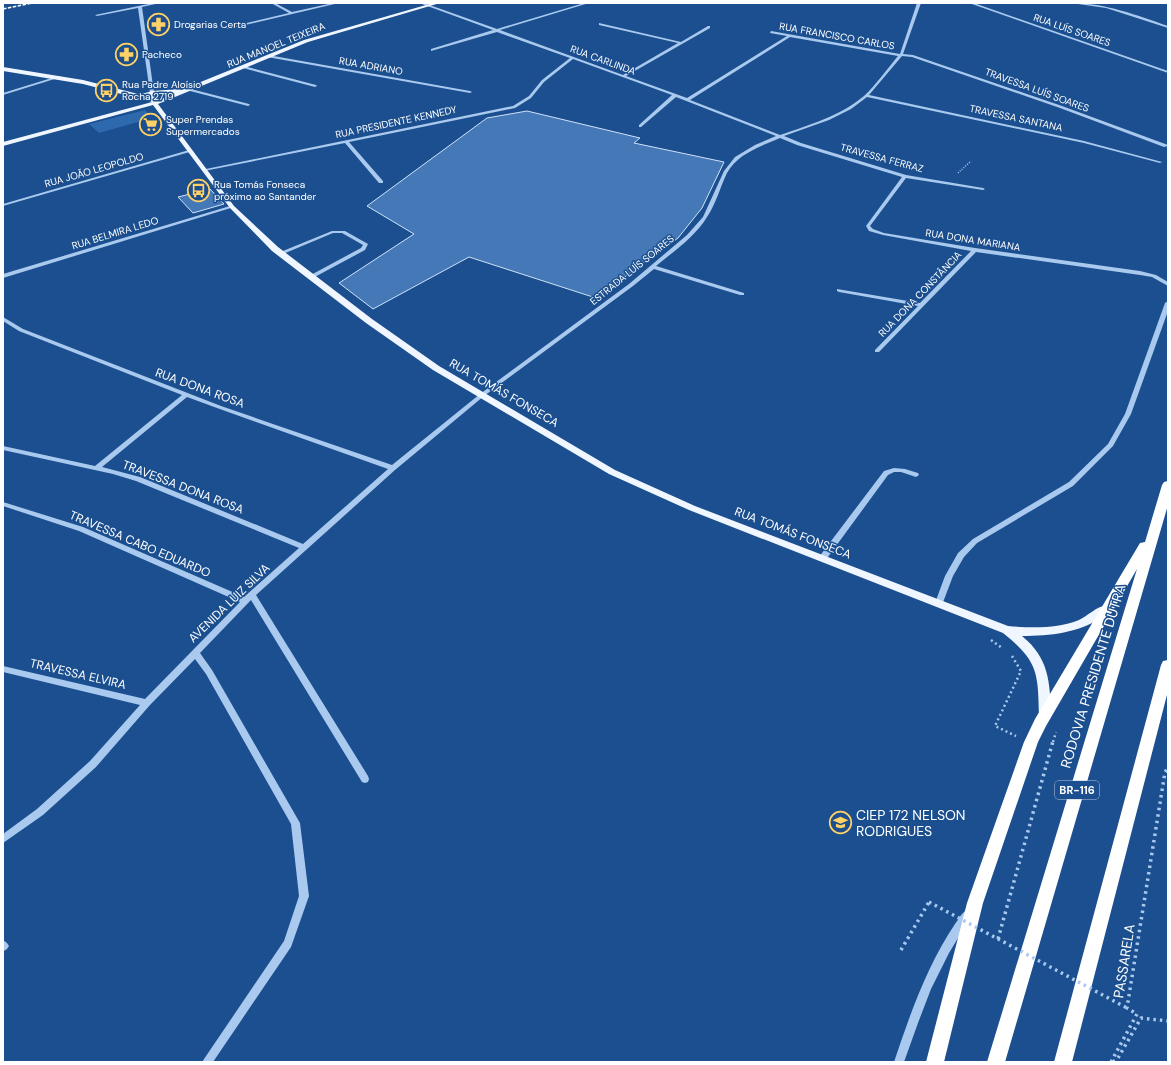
<svg xmlns="http://www.w3.org/2000/svg" width="1171" height="1065" font-family="'DM Sans',sans-serif">
  <rect width="100%" height="100%" fill="#1b4f8f"/>
  <path fill="#2e69ad" d="M145,110L152,118L99,133L89,124Z"/>
  <path fill="#4478b7" stroke="#cfe3fa" d="M527,111L640,138L634,143L724,162L702,208L678,238L596,298L469,257L373,309L339,283L414,234L367,206L487,118Z
    M210,189L224,204L193,213L178,197Z"/>
  <g fill="none" stroke-linecap="round" stroke-linejoin="round">
    <path stroke="#a9c9ee" stroke-width="1.5" stroke-dasharray="1 1.5" stroke-linecap="butt" d="M958,173L971,161"/>
    <path stroke="#a9c9ee" stroke-width="2.5" stroke-dasharray="2 3" stroke-linecap="butt" d="M991,640L1002,648
      M1012,656L1021,671L995,726L1016,736
      M1053,742L1056,732"/>
    <path stroke="#a9c9ee" stroke-width="3.5" stroke-dasharray="2.5 4" stroke-linecap="butt" d="M998,939L1053,741
      M901,950L929,902
      M1111,1062L1137,1014L1127,1008L1165,772L1168,768
      M1113,1062L1118,1058L1141,1018L1168,1021"/>
    <path fill="#a9c9ee" fill-rule="evenodd" d="M153,3H160L142,7L154,93L152,94L150,93L138,8L97,16L95,15Z
      M271,3H275L292,12L333,3H339L228,29L226,28L289,13Z
      M419,3H424L497,29L584,3H589L500,30L623,75L678,43L599,25V23L681,42L708,26H710V28L626,76L687,98L787,36L770,33L771,31L900,54L917,3H921L903,54L913,55L1062,106L1168,145V146L1164,147L1060,108L912,57L902,56L869,95L1084,141L1162,162L1160,163L1084,143L867,97L851,109L829,120L784,136L801,143L906,175L983,188L985,189L983,190L906,178L870,226L873,229L884,233L975,248L1140,271L1156,275L1168,282V286L1152,277L1140,275L976,252L879,352H875V350L918,306L839,292L837,291V289L920,303L971,251L883,235L869,231L866,226L902,177L797,145L780,138C761,146 737,154 727,173C720,187 716,204 707,217C695,237 674,251 656,266L744,293V295H740L654,269L633,286L484,396L395,470L256,595L368,776L369,779L368,782L365,783L362,782L251,600L200,653L212,670L300,823L309,896L291,947L213,1062H202L284,941L299,896L291,824L206,674L195,659L150,705L96,767L43,815L3,843V834L37,809L90,761L140,705L3,672V666L145,699L240,602L79,531L3,506V502L83,527L244,597L299,548L136,481L113,474L3,450V446L95,466L182,395L19,331L3,321V317L23,329L221,406L392,465L480,394L629,284L687,235L703,217L724,171L735,157L755,145L776,136L676,97L641,127H639V125L672,95L573,59L544,82L531,98L515,108L349,142L383,181V183H379L345,143L204,171V169H206L513,106L529,96L542,80L570,58L497,32L431,51V49L493,30ZM790,37L898,56C888,68 875,86 864,96C840,116 809,125 780,135L690,100ZM187,397L217,408L388,469L303,544L140,477L102,467Z
      M969,3H974L1168,71V73Z
      M1071,3C1106,3 1136,15 1168,26V28L1106,8Z
      M268,55L470,91L472,92L470,93L267,57L266,56Z
      M244,66L316,85L317,86L315,87L243,68L242,67Z
      M58,76L61,77L3,95V93Z
      M191,89L249,104L250,105L248,106L190,91L189,90Z
      M189,150L193,151L3,206V204Z
      M230,206L234,207L3,278V274Z
      M332,231H345L368,244L365,250L311,279L309,278V276L361,248L363,245L342,233H333L283,254L278,253Z
      M1168,301V311L1131,414L1113,446L1073,486L977,543L964,557L953,576L942,605H936L935,603L945,576L958,553L973,539L1069,482L1108,444L1125,414L1165,303Z
      M894,468L905,469L918,473L919,475L916,477L901,472H894L888,475L825,561H819L818,559L819,557L884,471Z
      M967,910L970,912L972,915L949,953L931,989L918,1023L904,1062H894C910,1014 927,966 955,924C959,919 961,913 967,910Z
      M3,940L7,943L9,946L7,949L4,951H3Z"/>
    <path fill="#f0f6ff" fill-rule="evenodd" d="M433,3H440L308,42L158,104L234,206L278,247L372,319L439,366L615,470L695,506L1008,626C1031,628 1057,629 1079,620C1088,616 1100,603 1110,606L1111,609C1109,613 1106,615 1102,617C1079,633 1050,636 1022,636C1049,658 1050,682 1051,715L1049,718L1045,720L1041,718L1039,715C1038,672 1038,661 1003,633L689,510L609,474L433,370L366,323L272,251L230,208L153,105L3,146V142L152,102L83,84L3,71V67L83,80L150,97V95L142,94L152,91L179,89L181,90L304,40ZM175,93L156,101L155,95Z"/>
    <path fill="#fff" fill-rule="evenodd" d="M1168,481V505L1005,1062H987L1137,569L1046,726L1038,742L983,903L944,1062H926L967,903L1024,742L1035,719L1140,543L1145,542L1162,485L1164,482Z
      M1168,660V691L1072,1062H1054L1161,665L1163,661Z"/>
    <path stroke="#fff" stroke-width="1.5" stroke-dasharray="3.5 1.5" stroke-linecap="butt" d="M3,9L32,3"/>
    <path stroke="#a9c9ee" stroke-width="3.5" stroke-dasharray="2.5 4" stroke-linecap="butt" d="M929,902L1127,1008"/>
  </g>
  <defs>
    <symbol id="pharmacy-ring" viewBox="-11 -11 22 22"><circle r="9.5" fill="#1b4f8f" stroke="#ffd166" stroke-width="1.5"/><path d="M-2-6h4v4h4v4h-4v4h-4v-4h-4v-4h4Z" fill="#ffd166"/></symbol>
    <symbol id="bus-ring" viewBox="-11 -11 22 22"><circle r="9.5" fill="#1b4f8f" stroke="#ffd166" stroke-width="1.5"/><path d="M-5-6H5V4H4V6H2V4H-2V6H-4V4H-5ZM-3.5-4V0h7V-4ZM-3.5 1.2v1.5H-2V1.2ZM2 1.2v1.5H3.5V1.2Z" fill="#ffd166"/></symbol>
    <symbol id="supermarket-ring" viewBox="-11 -11 22 22"><circle r="9.5" fill="#1b4f8f" stroke="#ffd166" stroke-width="1.5"/><path d="M-6-5.5h2.5l.6 2H6L4.5 2H-2.5L-4.4-4H-6ZM-1.5 3.2a1.3 1.3 0 1 0 .1 0ZM3 3.2a1.3 1.3 0 1 0 .1 0Z" fill="#ffd166"/></symbol>
    <symbol id="school-ring" viewBox="-11 -11 22 22"><circle r="9.5" fill="#1b4f8f" stroke="#ffd166" stroke-width="1.5"/><path d="M0-5L7-2L0 1L-7-2ZM-4 1L0 2.5L4 1V4Q0 6-4 4Z" fill="#ffd166"/></symbol>
  </defs>
  <g fill-rule="evenodd">
    <use href="#pharmacy-ring" x="146" y="12" width="25" height="25"/>
    <use href="#pharmacy-ring" x="114" y="42" width="25" height="25"/>
    <use href="#bus-ring" x="94" y="78" width="25" height="25"/>
    <use href="#supermarket-ring" x="138" y="112" width="25" height="25"/>
    <use href="#bus-ring" x="186" y="178" width="25" height="25"/>
    <use href="#school-ring" x="828" y="810" width="25" height="25"/>
  </g>
  <g text-anchor="middle" dominant-baseline="central" stroke-width="3" stroke-linejoin="round" paint-order="stroke">
    <g font-size="10" fill="#fff" stroke="#1b4f8f" text-anchor="start">
      <text x="174" y="24">Drogarias Certa</text>
      <text x="142" y="54">Pacheco</text>
      <text x="122" y="84">Rua Padre Aloísio<tspan x="122" dy="12">Rocha 2719</tspan></text>
      <text x="166" y="119">Super Prendas<tspan x="166" dy="12">Supermercados</tspan></text>
      <text x="214" y="184">Rua Tomás Fonseca<tspan x="214" dy="12">próximo ao Santander</tspan></text>
    </g>
    <g font-size="10" fill="#fff" stroke="#1b4f8f">
      <text transform="translate(1072 30) rotate(19)">RUA LUÍS SOARES</text>
      <text transform="translate(837 36) rotate(10)">RUA FRANCISCO CARLOS</text>
      <text transform="translate(276 45) rotate(-22)">RUA MANOEL TEIXEIRA</text>
      <text transform="translate(603 60) rotate(20)">RUA CARLINDA</text>
      <text transform="translate(371 66) rotate(10)">RUA ADRIANO</text>
      <text transform="translate(1037 90) rotate(20)">TRAVESSA LUÍS SOARES</text>
      <text transform="translate(1016 118) rotate(12)">TRAVESSA SANTANA</text>
      <text transform="translate(396 122) rotate(-12)">RUA PRESIDENTE KENNEDY</text>
      <text transform="translate(882 158) rotate(15)">TRAVESSA FERRAZ</text>
      <text transform="translate(94 170) rotate(-16)">RUA JOÃO LEOPOLDO</text>
      <text transform="translate(115 233) rotate(-17)">RUA BELMIRA LEDO</text>
      <text transform="translate(973 240) rotate(9)">RUA DONA MARIANA</text>
      <text transform="translate(632 270) rotate(-39)">ESTRADA LUÍS SOARES</text>
      <text transform="translate(920 294) rotate(-46)">RUA DONA CONSTÂNCIA</text>
    </g>
    <rect fill="#1b4f8f" stroke="#bbcadd" stroke-width="1" x="1055" y="781" width="44" height="18" rx="3"/>
    <g font-size="11" font-weight="bold" fill="#fff">
      <text x="1077" y="790">BR-116</text>
    </g>
    <g font-size="12" fill="#fff" stroke="#1b4f8f">
      <text transform="translate(200 388) rotate(20)">RUA DONA ROSA</text>
      <text transform="translate(504 393) rotate(30)">RUA TOMÁS FONSECA</text>
      <text transform="translate(183 487) rotate(21)">TRAVESSA DONA ROSA</text>
      <text transform="translate(793 533) rotate(21)">RUA TOMÁS FONSECA</text>
      <text transform="translate(140 544) rotate(23)">TRAVESSA CABO EDUARDO</text>
      <text transform="translate(229 603) rotate(-44)">AVENIDA LUIZ SILVA</text>
      <text transform="translate(78 674) rotate(13)">TRAVESSA ELVIRA</text>
    </g>
    <g font-size="14" fill="#fff" stroke="#1b4f8f">
      <text transform="translate(1093 676) rotate(-73)">RODOVIA PRESIDENTE DUTRA</text>
      <text transform="translate(1124 961) rotate(-81)">PASSARELA</text>
    </g>
    <g font-size="14" fill="#fff" stroke="#1b4f8f" text-anchor="start">
      <text x="856" y="815">CIEP 172 NELSON<tspan x="856" dy="16">RODRIGUES</tspan></text>
    </g>
  </g>
  <rect width="1171" height="1065" fill="none" stroke="#ffffff" stroke-width="8"/>
</svg>
